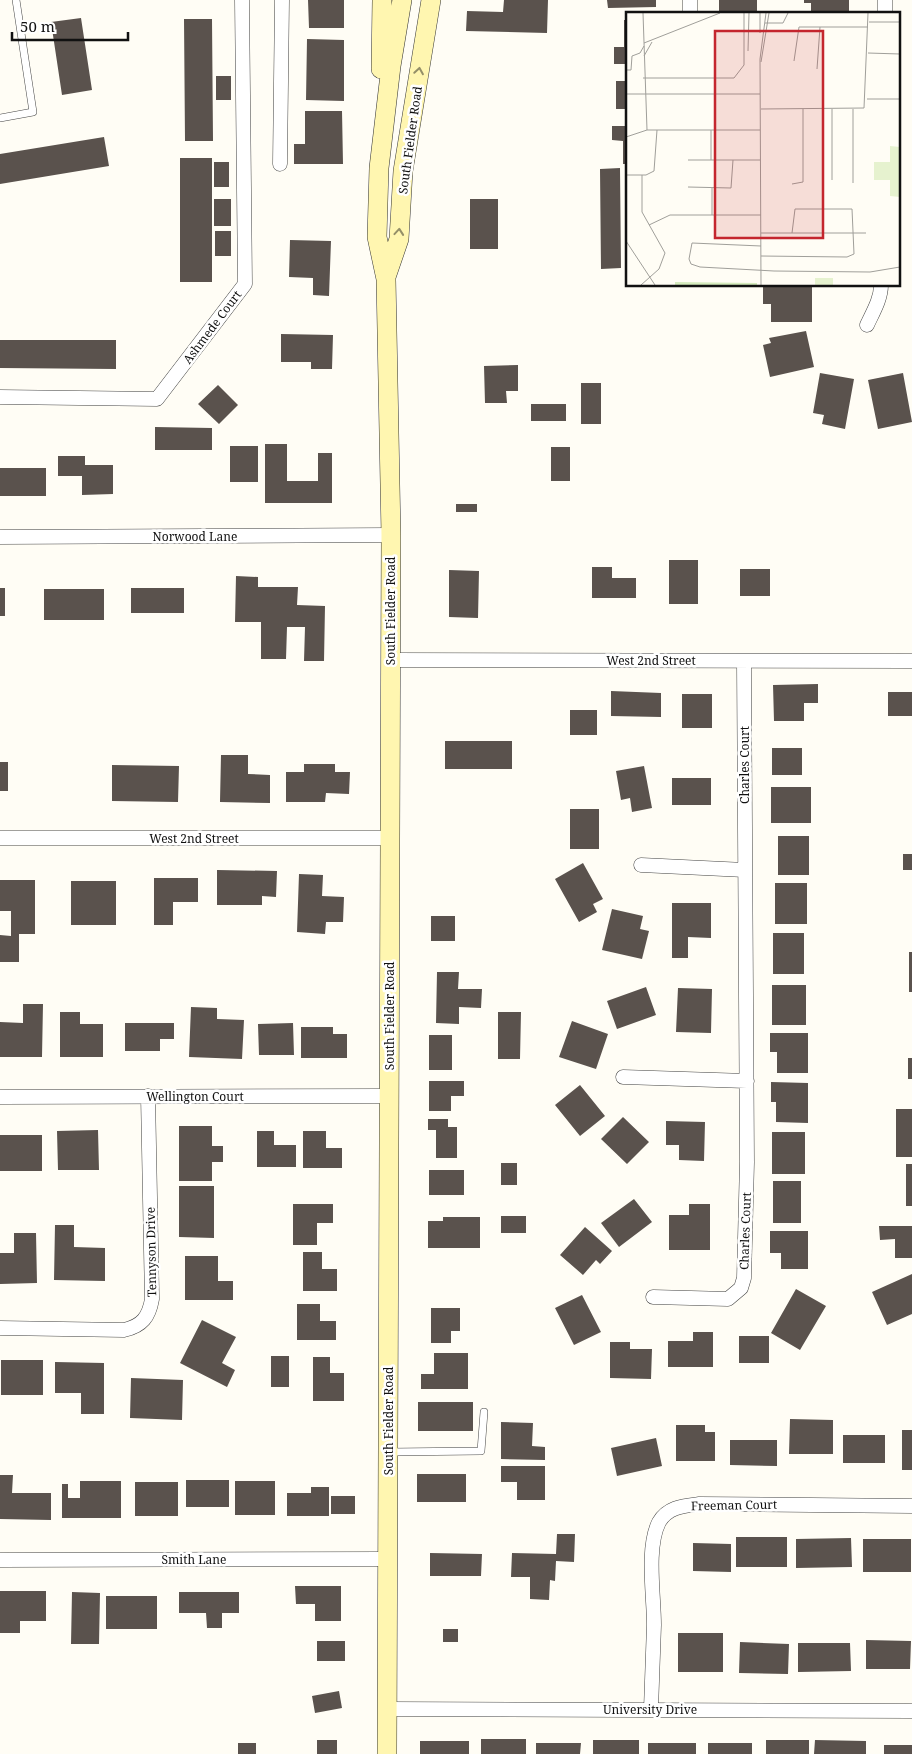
<svg xmlns="http://www.w3.org/2000/svg" width="912" height="1754" font-family="'Noto Serif',serif">
  <rect width="100%" height="100%" fill="#fffdf5"/>
  <path fill="#5a524d" d="M308,0H344V28H309Z
    M504,0H548L547,33L466,31L467,11L503,12Z
    M607,0H656V7L608,8Z
    M719,0H757V14H719Z
    M804,0H849V14H811V3H804Z
    M81,18L92,90L62,95L51,22Z
    M184,19H212L213,141H185Z
    M624,20H627V64H614V47H624Z
    M307,39L344,40V101L306,100Z
    M216,76H231V100H216Z
    M616,81H627V109H616Z
    M305,111H342L343,164H294V144H305Z
    M612,126H627V164H623V141L612,140Z
    M104,137L109,166L0,184V154Z
    M180,158H212V282H180Z
    M214,162H229V187H214Z
    M620,168L621,268L601,269L600,169Z
    M214,199H231V226H214Z
    M470,199H498V249H470Z
    M215,231H231V256H215Z
    M290,240L331,241L329,296L313,295V278L289,277Z
    M763,287H812V322H771V304H763Z
    M806,331L814,367L770,377L763,345L771,343L769,338Z
    M281,334L333,335L332,369H311V362H281Z
    M0,340H116V369L0,368Z
    M518,365V391H506L507,403H485L484,366Z
    M820,373L854,379L845,429L822,424L824,415L813,413Z
    M903,373L912,422L878,429L868,380Z
    M581,383H601V424H581Z
    M218,385L238,405L219,424L198,404Z
    M531,404H566V421H531Z
    M155,427L212,428V450H155Z
    M265,444H287V481H318V453H332V503H265Z
    M230,446H258V482H230Z
    M551,447H570V481H551Z
    M58,456H85V465H113V494L82,495V476H58Z
    M0,468H46V496H0Z
    M456,504H477V512H456Z
    M669,560H698V604H669Z
    M592,567H612V578H636V598H592Z
    M740,569H770V596H740Z
    M449,570L479,571L478,618L449,617Z
    M236,576L258,577V587H298L297,605L325,606L324,661H304L305,627H287L286,659H261V622H235Z
    M0,588H5V616H0Z
    M131,588H184V613H131Z
    M44,589H104V620H44Z
    M818,684V703H804V721H774L773,685Z
    M611,691L661,693V717L611,716Z
    M888,692H912V716H888Z
    M682,694H712V728H682Z
    M570,710H597V735H570Z
    M445,741H512V769H445Z
    M772,748H802V775H772Z
    M221,755H248V774L270,775V803L220,802Z
    M0,762H8V791H0Z
    M304,764H335V772H350L349,794L326,793L325,802H286V772H304Z
    M112,765L179,766L178,802L112,801Z
    M644,766L652,808L632,812L630,798L621,800L616,771Z
    M672,778H711V805H672Z
    M771,787H811V823H771Z
    M570,809H599V849H570Z
    M778,836H809V875H778Z
    M903,854H912V870H903Z
    M583,863L603,899L593,904L597,912L579,922L555,879Z
    M217,870L277,871L276,897L262,896V905H217Z
    M299,874L323,875L322,896L344,897L343,922H326L325,934L297,932Z
    M154,878H198V902H173V925H154Z
    M0,880H35V934H19V962H0V935L11,936V911H0Z
    M71,881H116V925H71Z
    M775,883H807V924H775Z
    M672,903H711V938L688,937V958H672Z
    M612,909L643,916L640,929L649,931L642,959L602,950Z
    M431,916H455V941H431Z
    M773,933H804V974H773Z
    M909,952H912V992H909Z
    M437,972H459L458,989H482L481,1008L459,1007V1024L436,1023Z
    M772,985H806V1025H772Z
    M646,987L656,1015L617,1029L607,1001Z
    M678,988L712,989L711,1033L676,1032Z
    M23,1004H43L42,1057H0V1022L23,1023Z
    M191,1007L217,1008V1019L244,1020L242,1059L189,1057Z
    M60,1012H80V1024H103V1057H60Z
    M498,1012H521L520,1059H498Z
    M572,1021L608,1034L596,1069L559,1057Z
    M125,1023H174V1039H160V1051H125Z
    M293,1023L294,1055H259L258,1024Z
    M301,1027H333V1034H347V1058H301Z
    M770,1033H808V1073H777V1052H770Z
    M429,1035H452V1070H429Z
    M908,1058H912V1079H908Z
    M429,1081H464V1096H451V1111H429Z
    M771,1082L808,1083V1123L776,1122V1102H771Z
    M580,1085L605,1116L580,1136L555,1105Z
    M896,1109H912V1157H896Z
    M623,1117L649,1142L627,1164L601,1139Z
    M428,1119H448V1127H457V1158H436V1130H428Z
    M666,1121L705,1122L704,1161L679,1160V1145H666Z
    M179,1126H212V1146H223V1162H212V1181H179Z
    M98,1130L99,1170H58L57,1131Z
    M257,1131H274V1145H296V1167H257Z
    M303,1131H326V1148H342V1168H303Z
    M772,1132H805V1174H772Z
    M0,1135H42V1171H0Z
    M501,1163H517V1185H501Z
    M906,1164H912V1206H906Z
    M429,1170H464V1195H429Z
    M773,1181H801V1223H773Z
    M179,1186H214V1238L179,1237Z
    M634,1199L652,1222L619,1247L601,1223Z
    M293,1204H333V1223H317V1245H293Z
    M689,1204H710V1250H669V1215H689Z
    M501,1216H526V1233H501Z
    M443,1217H480V1248H428V1221H443Z
    M55,1225H74V1247L105,1248V1281L54,1280Z
    M879,1226H912V1258H895V1239L880,1240Z
    M585,1227L612,1251L600,1264L596,1260L583,1275L560,1255Z
    M770,1231H808V1269H781V1253H770Z
    M14,1233H36L37,1283L0,1284V1253H14Z
    M303,1252H322V1269H337V1291H303Z
    M185,1256H218V1281H233V1300H185Z
    M912,1274V1314L887,1325L872,1292Z
    M796,1289L826,1306L800,1350L771,1333Z
    M582,1295L601,1332L574,1345L555,1308Z
    M297,1304H320V1321H336V1340H297Z
    M431,1308H460V1331H451V1343H431Z
    M202,1320L236,1337L222,1363L235,1370L227,1387L180,1363Z
    M693,1332H713V1367H668V1341H693Z
    M739,1336H769V1363H739Z
    M610,1342H630V1349H652L651,1379L610,1378Z
    M434,1353H468V1389H421V1374H434Z
    M271,1356H289V1387H271Z
    M313,1357H330V1373H344V1401H313Z
    M1,1360H43V1395H1Z
    M55,1362L104,1363V1414H81V1393H55Z
    M131,1378L183,1380L182,1420L130,1418Z
    M418,1402H473V1431H418Z
    M790,1419L833,1420V1454H789Z
    M501,1422L533,1423L532,1446L545,1447V1460L501,1459Z
    M676,1425H705V1432H715V1461H676Z
    M902,1430H912V1470H902Z
    M843,1435H885V1463H843Z
    M656,1438L662,1466L617,1476L611,1448Z
    M730,1440H777V1466L730,1465Z
    M501,1466H545V1500H517V1482H501Z
    M417,1474H466V1502H417Z
    M0,1475H13L12,1493H51V1520L0,1519Z
    M186,1480H229V1507H186Z
    M80,1481H121V1518H62V1484H68V1498H80Z
    M235,1481H275V1515H235Z
    M135,1482H178V1516H135Z
    M311,1487H329V1516H287V1493H311Z
    M331,1496H355V1514H331Z
    M557,1534H575L574,1562L556,1561L555,1581L550,1580L549,1600L530,1599V1577H511L512,1553L556,1554Z
    M736,1537H787V1567H736Z
    M851,1538L852,1567L796,1568V1539Z
    M863,1539H911V1572H863Z
    M693,1543L731,1544V1572L693,1571Z
    M430,1553L482,1554L481,1576H430Z
    M295,1586H341V1621H315V1604H296Z
    M0,1591H46V1621H20V1633H0Z
    M72,1592L100,1593L99,1644H71Z
    M179,1592H239V1613H222V1628H207L206,1613H179Z
    M106,1596H157V1629H106Z
    M443,1629H458V1642H443Z
    M678,1633H723V1672H678Z
    M866,1640L911,1641L910,1669H866Z
    M317,1641H345V1661H317Z
    M740,1642L789,1644L788,1674L739,1673Z
    M798,1643H850L851,1671L798,1672Z
    M339,1691L342,1708L315,1713L312,1696Z
    M481,1739H526V1754H481Z
    M317,1740H337V1754H317Z
    M593,1740H639V1754H593Z
    M766,1740H809V1754H766Z
    M815,1740L866,1741V1754H814Z
    M420,1741H469V1754H420Z
    M238,1743H256V1754H238Z
    M536,1743H581L580,1754H536Z
    M648,1743H696V1754H648Z
    M708,1743H752V1754H708Z
    M884,1745H912V1754H884Z"/>
  <g fill="none" stroke-linecap="round" stroke-linejoin="round">
    <defs>
      <path id="lane" d="M0,118L33,112L16,0
        M389,1452L481,1451L484,1412"/>
      <path id="street" d="M690,14V0
        M885,14V0
        M280,164L282,0
        M867,325C873,312 881,299 881,285
        M0,397L157,399L245,284L242,0
        M0,537L391,535
        M390,660L912,661
        M0,838H389
        M641,865L745,870
        M623,1077L747,1081
        M0,1097L389,1096
        M653,1297L728,1299L741,1288L744,1278L747,1162L744,661
        M0,1328L124,1330C142,1326 149,1317 152,1299L148,1096
        M0,1560L388,1559
        M388,1709L912,1711
        M651,1709C652,1681 653,1653 654,1625C654,1595 646,1548 659,1522C668,1507 683,1506 699,1504L912,1506"/>
      <path id="secondary" d="M381,69L382,0
        M386,277L399,239L403,171L431,0
        M387,1754L391,535L386,279L377,237L379,168L391,66L402,0"/>
    </defs>
    <use href="#lane" stroke="#444" stroke-width="8"/>
    <use href="#street" stroke="#444" stroke-width="15"/>
    <use href="#secondary" stroke="#333" stroke-width="20"/>
    <use href="#lane" stroke="#fff" stroke-width="7"/>
    <use href="#street" stroke="#fff" stroke-width="14"/>
    <use href="#secondary" stroke="#fff6b0" stroke-width="19"/>
  </g>
  <defs><path id="oneway-chevron" d="M-2-3.5L2.5 0L-2 3.5" fill="none" stroke-width="1.6" stroke-linecap="round" stroke-linejoin="round" transform="scale(1.25)"/></defs>
  <g stroke="#948f68">
    <use href="#oneway-chevron" transform="translate(419 71) rotate(-81)"/>
    <use href="#oneway-chevron" transform="translate(399 232) rotate(-85)"/>
  </g>
  <g text-anchor="middle" dominant-baseline="central" stroke-width="5" stroke-linejoin="round" paint-order="stroke">
    <g font-size="12" fill="#111" stroke="#fff">
      <text transform="translate(410 140) rotate(-82)">South Fielder Road</text>
      <text transform="translate(212 327) rotate(-53)">Ashmede Court</text>
      <text x="195" y="536">Norwood Lane</text>
      <text transform="translate(390 611) rotate(-90)">South Fielder Road</text>
      <text x="651" y="660">West 2nd Street</text>
      <text transform="translate(744 765) rotate(-90)">Charles Court</text>
      <text x="194" y="838">West 2nd Street</text>
      <text transform="translate(389 1016) rotate(-90)">South Fielder Road</text>
      <text x="195" y="1096">Wellington Court</text>
      <text transform="translate(745 1231) rotate(-88)">Charles Court</text>
      <text transform="translate(151 1252) rotate(-91)">Tennyson Drive</text>
      <text transform="translate(388 1421) rotate(-90)">South Fielder Road</text>
      <text transform="translate(734 1505) rotate(-1)">Freeman Court</text>
      <text x="194" y="1559">Smith Lane</text>
      <text x="650" y="1709">University Drive</text>
    </g>
  </g>
  <g transform="translate(626 12)">
    <rect width="274" height="274" fill="#fffdf5"/>
    <path d="M49,270L131,271V273H49Z" fill="#d5ebbd"/>
    <path d="M264,134L274,135V185L264,184V168H248V150H264ZM189,266H207V273H189Z" fill="#e6f2cf"/>
    <path fill="none" stroke="#a09f9a" stroke-width="1" d="M17,1L21,118M243,10H274M139,11H157L162,1M134,21V1M18,31L94,1M122,39L123,1M242,41L274,42M18,44L26,30M168,49L173,15H242M135,50L143,1M191,57L194,15M0,58H5L6,44L14,41L18,34M17,66H108L118,53V1M0,82H134M241,87H274M135,97L238,96L242,1M206,97V168M227,97V171M0,125L21,118H134M62,148H134M85,148V118M0,163H20L28,159L31,118M166,172L177,170V97M62,175L105,176L107,148M86,203V176M23,213L44,203H135M135,221H240M0,229L29,273M135,234L66,231L63,247L65,252L74,255L148,259L244,260L274,255M135,244L221,245L228,242L226,197H169L166,221M15,273L33,257L39,241L16,200V163M135,273L134,47L140,1"/>
    <path fill="#c4262e" fill-opacity="0.15" stroke="#c4262e" stroke-width="2.5" d="M89,19H197V226H89Z"/>
    <rect width="274" height="274" fill="none" stroke="#111" stroke-width="2.5"/>
  </g>
  <path d="M12 32v8h116v-8" fill="none" stroke="#111111" stroke-width="2.5"/>
  <text x="20" y="32" font-size="15" fill="#111111" stroke="#ffffff" stroke-width="4" paint-order="stroke">50 m</text>
</svg>
